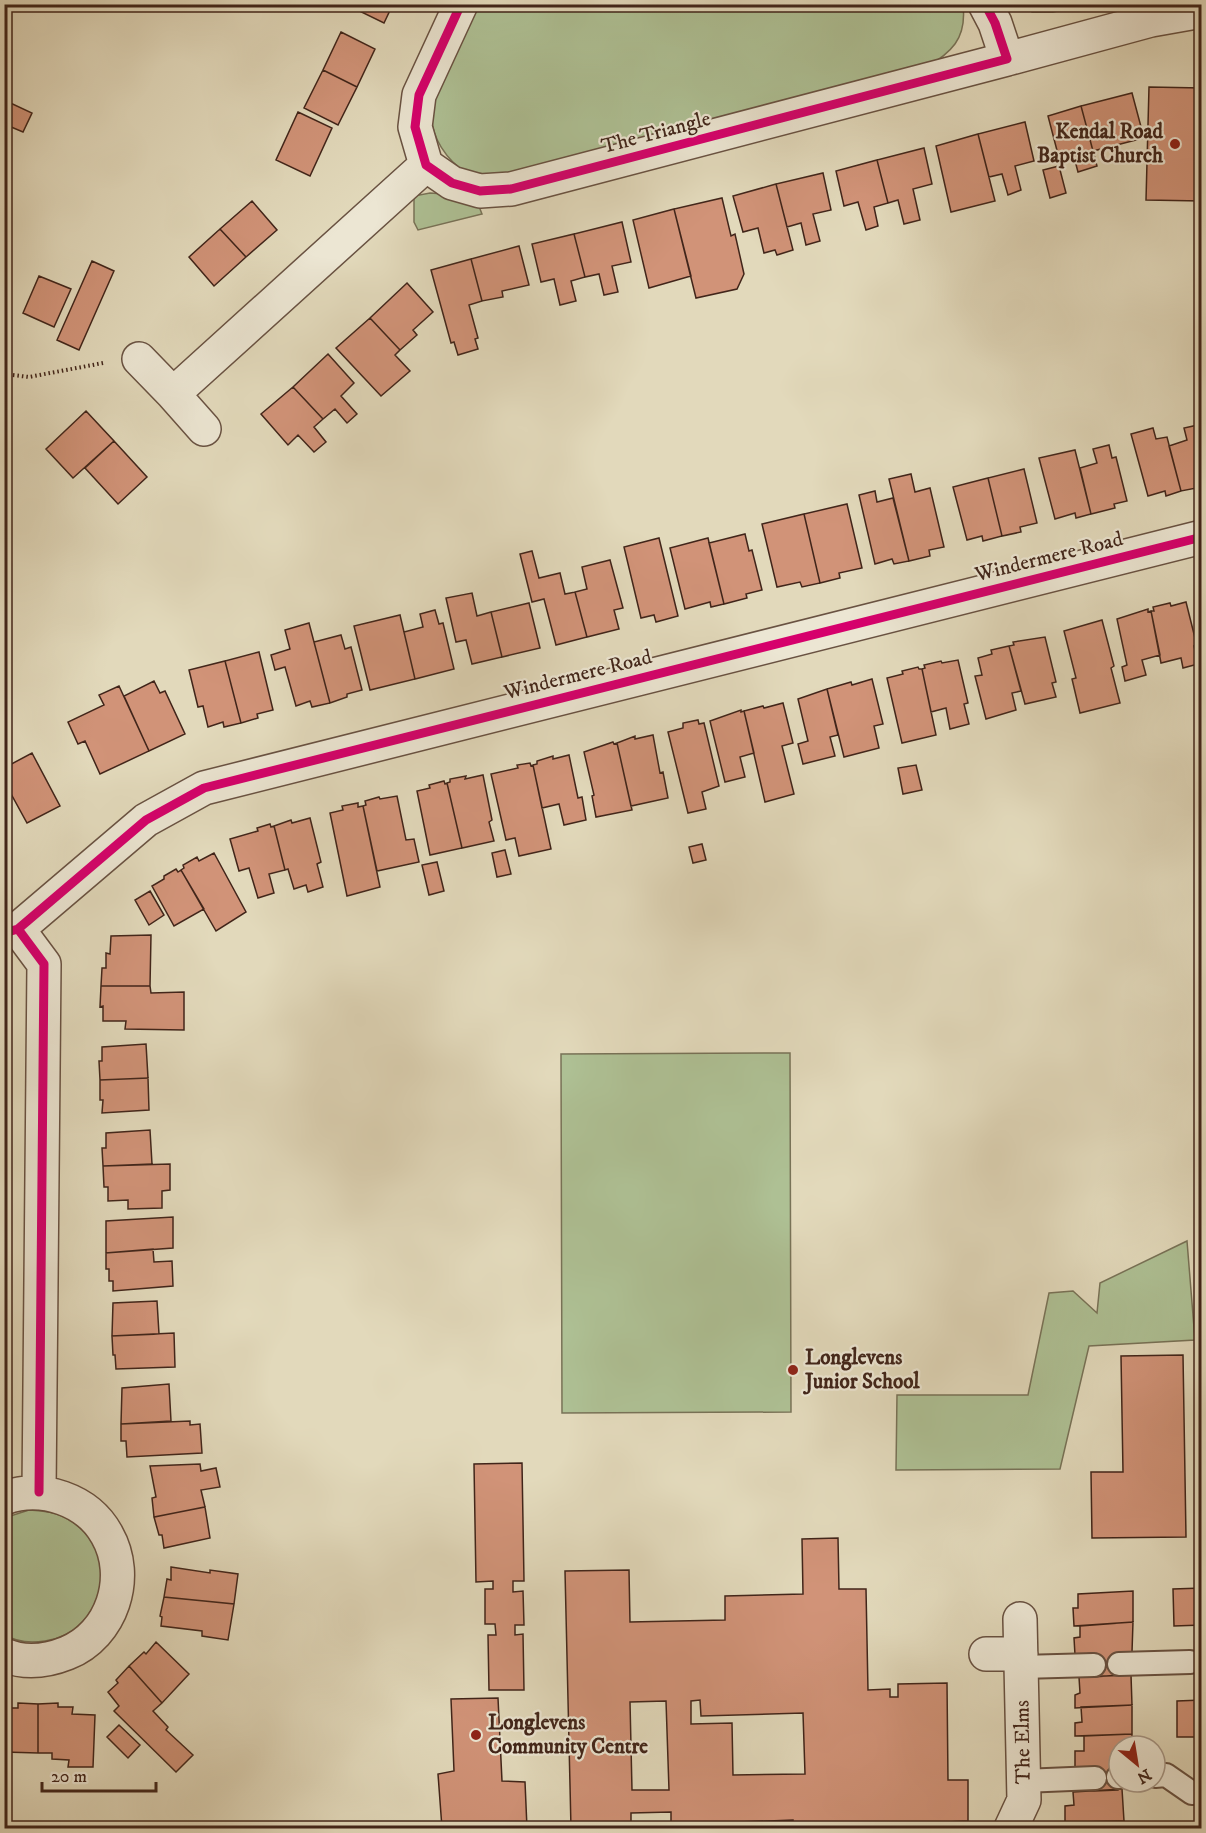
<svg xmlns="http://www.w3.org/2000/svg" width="1206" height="1833" font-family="'IM FELL DW Pica',serif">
  <rect width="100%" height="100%" fill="#e2d9bb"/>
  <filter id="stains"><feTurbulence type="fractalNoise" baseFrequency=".00333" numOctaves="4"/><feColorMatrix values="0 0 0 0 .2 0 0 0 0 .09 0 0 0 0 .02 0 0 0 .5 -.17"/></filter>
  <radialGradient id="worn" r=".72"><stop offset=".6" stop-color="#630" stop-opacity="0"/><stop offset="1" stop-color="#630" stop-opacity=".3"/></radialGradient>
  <path fill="#aec094" stroke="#787257" stroke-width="1.5" d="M477,5H963C967,39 951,53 924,69L502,177C492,176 475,177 466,172C448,162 430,136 432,115C434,84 463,34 477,5Z
    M1023,5H1087L1053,12H1032Z
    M430,193L444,194L478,204L482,214L418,230L414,222V196Z
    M790,1053L791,1412L562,1413L561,1054Z
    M1187,1241L1195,1340L1089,1346L1060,1469L896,1470L897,1395H1028L1049,1293L1073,1291L1097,1313L1100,1283Z
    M29,1510C44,1511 57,1512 69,1520C123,1551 105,1632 45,1641C31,1643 16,1642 5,1635L4,1518Z"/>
  <path fill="#d19378" stroke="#41251a" stroke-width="1.5" fill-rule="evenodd" d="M350,4H393L384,23L349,6Z
    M341,32L375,49L357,87L323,70Z
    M323,70L357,87L338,125L304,108Z
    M1149,87L1202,88V201L1146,200Z
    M1132,93L1144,138L1093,151L1081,106Z
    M4,100L32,113L23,132L4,124Z
    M1081,106L1097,166L1078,172L1074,157L1060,162L1048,116Z
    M298,112L332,128L310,176L276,160Z
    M1025,122L1034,161L1015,166L1021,190L1008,195L1002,174L989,177L978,134Z
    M978,134L995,201L951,212L936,146Z
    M924,148L932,184L913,189L920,220L904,224L898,200L888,203L877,160Z
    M877,160L888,203L874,207L878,226L866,230L858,202L844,206L836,171Z
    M1059,166L1066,193L1050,198L1043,170Z
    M823,173L831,210L813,214L820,241L806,245L801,223L787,227L776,184Z
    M776,184L793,250L777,255L775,250L764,253L758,228L743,232L733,196Z
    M722,198L731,236L735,234L744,274L737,289L696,298L674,209Z
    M252,201L277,230L246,257L220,229Z
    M674,209L691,276L649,288L633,220Z
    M622,222L631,262L612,266L618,292L604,295L599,274L585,277L574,234Z
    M220,229L246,257L214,286L189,257Z
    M574,234L585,277L571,281L576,301L560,305L554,279L541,282L532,244Z
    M519,246L529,285L502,291L503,297L482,301L471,259Z
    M471,259L482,301L469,305L478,338L475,339L478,349L458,355L454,342L451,343L431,270Z
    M92,261L114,271L79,350L57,340Z
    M39,276L71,289L54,327L23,313Z
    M407,283L433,312L413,330L417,335L400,350L370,318Z
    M370,318L400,350L395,355L410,371L381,396L336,348Z
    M328,354L354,383L341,396L357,414L347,423L335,409L323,419L293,387Z
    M293,387L323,419L314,427L326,442L314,452L298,435L288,445L261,414Z
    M86,411L114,441L73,478L46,449Z
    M1198,425L1202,438V487L1181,491L1169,446L1187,440L1184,428Z
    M1153,428L1156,439L1167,437L1181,491L1166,496L1165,491L1148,496L1131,434Z
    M114,441L147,477L118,504L85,468Z
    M1109,445L1112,458L1116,457L1127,501L1114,504L1115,508L1091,514L1080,468L1097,463L1093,449Z
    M1075,450L1091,514L1076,518L1075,513L1055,519L1039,458Z
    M1024,469L1037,523L1020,527L1021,532L1002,536L988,478Z
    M911,474L915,492L930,488L944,547L929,550L930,556L909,561L889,479Z
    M988,478L1002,536L983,541L982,536L967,540L953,487Z
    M875,491L877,502L893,498L909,561L894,564L892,559L875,564L859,495Z
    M847,504L862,568L839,573L840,578L820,583L804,514Z
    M804,514L820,583L802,587L800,582L777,587L762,524Z
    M745,534L749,551L752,550L762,590L746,594L747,598L724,604L709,543Z
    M659,538L678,616L656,622L654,615L641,618L624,547Z
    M708,538L724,604L711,607L710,602L685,609L670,548Z
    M532,551L539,578L560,573L565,594L575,592L587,637L556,645L544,599L532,602L520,554Z
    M610,560L623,608L614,610L619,629L587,637L575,592L587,589L582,567Z
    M472,593L477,616L491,612L502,657L472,664L466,640L456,642L446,598Z
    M1186,602L1197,646H1194L1198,664L1183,668L1181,658L1161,663L1151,611H1154L1153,607L1170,603L1171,606Z
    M529,603L540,648L502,657L491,612Z
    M1148,609V612L1151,611L1160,655L1142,660L1146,675L1125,681L1122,667L1127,665L1117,619Z
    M435,610L439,624L443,623L454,669L415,679L404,632L423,627L420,614Z
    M400,615L415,679L370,690L354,626Z
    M1102,620L1114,666L1111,668L1120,703L1080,713L1072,679L1076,678L1064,631Z
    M309,623L330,703L312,707L310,701L296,706L285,667L275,670L271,655L290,649L285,630Z
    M341,635L345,649L351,647L362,690L347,694V697L330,703L314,642Z
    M1045,637L1056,682L1052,683L1056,697L1025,704L1009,646L1014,645L1013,642Z
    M1009,646L1021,691L1012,693L1016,710L986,719L975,676L982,675L978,658L992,654L991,650Z
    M259,652L273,710L257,714L258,718L241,723L225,661Z
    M958,660L968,703L964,704L969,724L950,729L946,708L931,712L922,669L925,668L924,665L941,661L942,663Z
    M225,661L241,723L224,727L223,722L208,727L203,706L198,707L189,670Z
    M918,667L919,669H922L936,735L902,743L887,678L903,674L902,671Z
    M872,679L883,724L874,726L879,748L844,757L827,689L851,682L852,685Z
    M154,681L160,693L165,691L185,734L149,751L124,696Z
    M119,686L149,751L100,774L85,741L78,744L68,722L104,705L99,695Z
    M827,689L838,735L830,737L835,756L803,764L798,744L808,741L798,699Z
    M783,703L793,743L782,746L794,794L765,802L744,711L763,706L764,708Z
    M741,710V712L744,711L754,753L740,757L745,777L725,782L710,721Z
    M698,720L699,724L704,723L719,786L702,792L706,809L688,813L668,732L683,728V723Z
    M653,735L660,773L663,772L668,798L631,806L617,743L635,736V739Z
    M613,742L614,744L617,743L632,810L596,817L592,796L594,795L584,752Z
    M32,753L60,806L27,823L4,781V768Z
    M569,755L578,798L582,797L586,820L564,825L559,804L542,808L533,765L537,764V761L553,756V759Z
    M530,763L531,766L533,765L551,849L519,856L515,838L506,840L491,774L518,768L517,765Z
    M916,765L922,790L903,794L898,768Z
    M483,775L492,820L489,822L494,841L462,848L447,783L450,782V779L466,776L465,779Z
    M444,781L445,784L447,783L462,848L430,855L417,791L430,788L429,785Z
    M397,796L406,840L414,839L419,862L377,871L363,806L366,805L365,801L379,797L380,799Z
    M358,803V807L363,806L380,887L347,896L330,813L343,810L342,806Z
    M310,818L321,862L317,864L323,887L308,892L306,885L294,889L288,869L285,870L274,826L291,820L292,823Z
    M270,824L271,827L274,826L285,870L269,874L274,893L258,898L249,868L239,871L230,839L258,831L257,828Z
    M702,844L706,860L693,863L689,847Z
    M505,850L511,874L497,877L492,853Z
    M214,853L246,912L216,931L181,870L184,868L183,865L197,857L199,861Z
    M437,862L444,891L429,895L422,865Z
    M176,869L178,872L181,870L204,909L174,926L152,886L164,879V876Z
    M150,891L164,915L149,925L135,900Z
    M151,935L150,986H101L102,968H106V953L110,954L111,936Z
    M101,986H150L151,993L184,992V1030L125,1029L126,1021H103V1006L100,1007Z
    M146,1044L148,1078L100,1080L99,1061H102V1047Z
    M148,1078L149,1110L102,1113L103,1100H100V1080Z
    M150,1130L152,1164L103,1166L102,1148H106V1133Z
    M170,1164V1190L162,1191V1208L128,1209V1200L108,1201V1187H104L103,1166Z
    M173,1217V1248L106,1253V1221Z
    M153,1249L154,1262L172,1261L173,1286L113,1291V1281H109V1269H106V1253Z
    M157,1301L159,1334L112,1336L113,1303Z
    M174,1333L175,1367L116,1369L115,1355H113L112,1336Z
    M1183,1355L1186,1537L1092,1538L1091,1472H1123L1121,1356Z
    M169,1384L171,1421L121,1424L122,1388Z
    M190,1421V1425L200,1424L202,1453L127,1457L126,1441H121V1424Z
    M522,1463L524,1581H513V1592L523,1591L524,1625H515V1635L523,1634L524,1690H489L488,1635H496L495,1624H485V1589H493V1581L476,1582L474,1464Z
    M200,1464L201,1471L216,1468L220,1487L201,1490L205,1507L154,1517L152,1498L156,1497L150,1466Z
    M205,1507L210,1538L164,1548L162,1535H159L154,1517Z
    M838,1538L839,1589H866L868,1690L890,1689V1697H898V1684L947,1683L948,1780H968V1821L947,1822V1828H793V1820L738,1822V1828H671V1812L631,1813V1828H571L565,1571L629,1570L630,1622L725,1620V1596L803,1594L802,1539ZM700,1700L701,1716L803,1713L805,1774L733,1775L732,1723L691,1724V1701ZM666,1701L669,1790H632L630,1702Z
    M171,1567L210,1573V1570L238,1574L234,1604L164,1597L167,1579L171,1580Z
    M1202,1588V1625L1174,1626L1173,1589Z
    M1133,1591V1622L1074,1626L1073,1608H1078V1594Z
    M164,1597L234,1604L228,1640L202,1636V1631L161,1626L162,1617L160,1616Z
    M1133,1622L1132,1652L1119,1653V1675L1094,1677L1093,1653L1075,1655L1074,1638L1080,1637V1626Z
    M156,1642L189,1674L162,1703L129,1666L144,1652L146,1654Z
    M129,1666L162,1703L153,1711L168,1727L166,1730L193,1755L176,1772L114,1711L119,1706L108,1692L118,1683L116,1680Z
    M1131,1675L1132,1705L1075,1708V1695L1080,1693L1079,1677Z
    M498,1698L502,1781L525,1782L527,1828H442L438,1774L454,1771L451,1699Z
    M1202,1700V1737H1177V1701Z
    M18,1703L38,1704V1753L4,1752V1708H18Z
    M58,1703V1707H73L72,1714L95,1715L93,1767H68L69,1760L52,1759V1753H38V1704Z
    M1132,1705V1734L1075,1736V1723L1082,1722L1081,1707Z
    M119,1725L140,1745L128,1758L107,1737Z
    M1132,1734V1746H1119L1118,1790L1095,1791L1094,1767L1075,1768V1751H1084V1736Z
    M1122,1789L1124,1821L1065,1823V1806L1074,1805L1073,1792Z
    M1124,1821V1828H1074V1822Z
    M1202,1826V1828H1165Z"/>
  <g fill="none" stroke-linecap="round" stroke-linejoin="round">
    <defs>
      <path id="service" d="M1119,1664L1190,1662
        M1021,1667L1094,1665
        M1155,1776L1166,1775L1192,1793
        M1118,1777H1119
        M1023,1781L1095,1778"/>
      <path id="minor" d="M461,4L419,95L415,127L426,165L452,183L480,191L511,189L1007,59L995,23L985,4
        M1007,59L1151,20L1202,11
        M139,359L173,394
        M204,429L173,394L426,165
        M18,929L44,964L39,1492
        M4,933L18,929L146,820L204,788L1202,537
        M4,1498C42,1484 88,1500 107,1535C131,1577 112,1635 67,1653C47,1661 25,1664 4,1655
        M986,1654H1021
        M1011,1828L1024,1800L1020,1619"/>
    </defs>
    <use href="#service" stroke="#695242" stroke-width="26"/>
    <use href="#minor" stroke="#695242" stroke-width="36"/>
    <path stroke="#41251a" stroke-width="4" stroke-dasharray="1.5 3" stroke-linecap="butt" d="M4,374L29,377L103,363"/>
    <use href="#service" stroke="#ece6d3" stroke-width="22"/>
    <use href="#minor" stroke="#ece6d3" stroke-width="33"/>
    <defs>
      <path id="cycleway" d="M461,4L419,95L415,127L426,165L452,183L480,191L511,189L1007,59L995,23L985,4
        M18,929L44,964L39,1492
        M4,933L18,929L146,820L204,788L1202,537"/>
    </defs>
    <use href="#cycleway" stroke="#ece6d3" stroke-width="13"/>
    <use href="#cycleway" stroke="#d6006c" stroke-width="9"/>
  </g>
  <g fill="#8f2418" stroke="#ece6d3" stroke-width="2">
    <circle cx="1175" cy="144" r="6"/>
    <circle cx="793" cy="1370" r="6"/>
    <circle cx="476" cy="1735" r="6"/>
  </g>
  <g text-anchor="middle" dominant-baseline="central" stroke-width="4.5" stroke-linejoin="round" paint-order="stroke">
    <g font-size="21" font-weight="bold" fill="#41251a" stroke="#ece6d3" text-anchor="start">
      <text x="1163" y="132" text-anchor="end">Kendal Road<tspan x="1163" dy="24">Baptist Church</tspan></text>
      <text x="805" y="1358">Longlevens<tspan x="805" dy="24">Junior School</tspan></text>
      <text x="488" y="1723">Longlevens<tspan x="488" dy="24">Community Centre</tspan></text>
    </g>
    <g font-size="21" fill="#41251a" stroke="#ece6d3">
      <text transform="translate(656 133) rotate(-15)">The Triangle</text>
      <text transform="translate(1049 557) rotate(-14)">Windermere Road</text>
      <text transform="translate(578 675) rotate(-14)">Windermere Road</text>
      <text transform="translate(1023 1742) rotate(-91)">The Elms</text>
    </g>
  </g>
  <rect width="1206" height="1833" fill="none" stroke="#e2d9bb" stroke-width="24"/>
  <rect x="6" y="6" width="1194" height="1821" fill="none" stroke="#41251a" stroke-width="3"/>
  <rect x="12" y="12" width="1182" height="1809" fill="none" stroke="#41251a" stroke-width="1.5"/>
  <g transform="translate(1137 1764) rotate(150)"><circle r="28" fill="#ece6d3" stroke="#a89989" stroke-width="1.5"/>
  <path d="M0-4.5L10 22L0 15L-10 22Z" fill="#8f2418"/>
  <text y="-9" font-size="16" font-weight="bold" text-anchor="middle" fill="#41251a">N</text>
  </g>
  <path d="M42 1782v9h114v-9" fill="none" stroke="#41251a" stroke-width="3"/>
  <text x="51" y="1782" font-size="18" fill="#41251a" stroke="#ece6d3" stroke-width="4.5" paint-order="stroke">20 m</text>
  <rect width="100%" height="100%" filter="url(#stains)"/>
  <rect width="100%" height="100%" fill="url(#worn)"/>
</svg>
